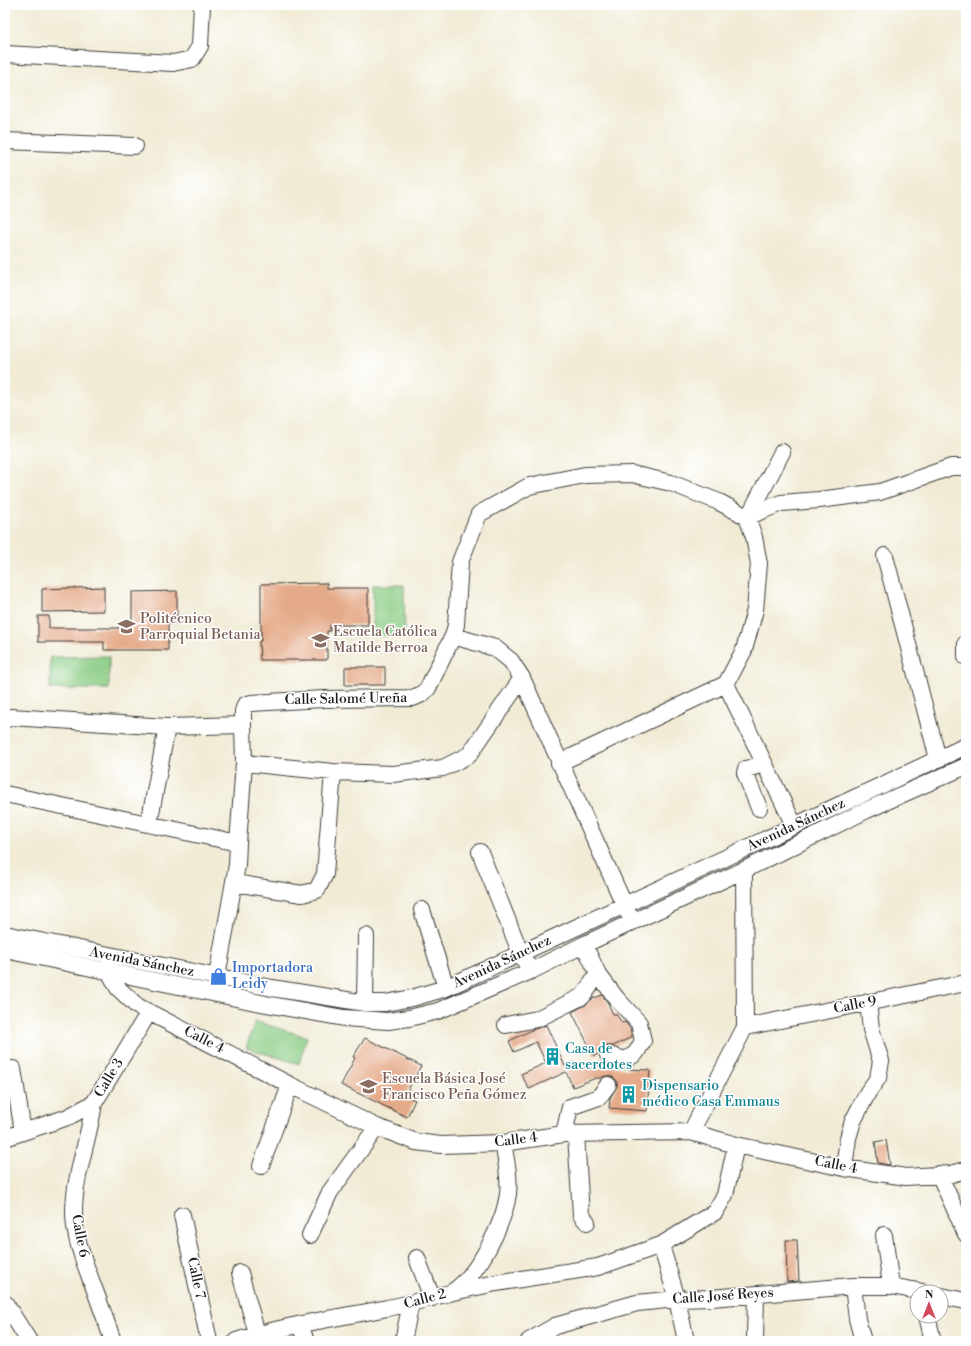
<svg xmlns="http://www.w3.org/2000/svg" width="971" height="1346" font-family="'Libre Bodoni',serif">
  <rect width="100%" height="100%" fill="#fff"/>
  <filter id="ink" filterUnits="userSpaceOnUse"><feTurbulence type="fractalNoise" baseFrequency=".025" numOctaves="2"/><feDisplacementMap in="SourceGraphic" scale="8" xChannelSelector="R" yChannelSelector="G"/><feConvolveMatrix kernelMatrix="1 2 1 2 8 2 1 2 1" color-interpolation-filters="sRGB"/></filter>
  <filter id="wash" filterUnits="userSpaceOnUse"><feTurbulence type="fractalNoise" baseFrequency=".012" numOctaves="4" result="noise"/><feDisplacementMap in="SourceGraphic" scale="16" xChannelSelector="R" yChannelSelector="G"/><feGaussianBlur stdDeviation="0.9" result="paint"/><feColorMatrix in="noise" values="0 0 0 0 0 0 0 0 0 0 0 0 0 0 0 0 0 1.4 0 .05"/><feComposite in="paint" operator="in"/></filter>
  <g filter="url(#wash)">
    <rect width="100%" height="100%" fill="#f1ebd5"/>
    <path fill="#8acc84" stroke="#537450" d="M373,585H404L405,635H373Z
      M109,656V689H50V657Z
      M255,1021L307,1037L299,1064L246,1048Z"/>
    <g id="blocks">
      <path fill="#e5aa89" d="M327,583V588H368V625H330V631H327V660H260L259,641H261V584Z
        M104,587V611L42,612V589Z
        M177,591V623H168V650H104V642H38V616H49V628H132V592Z
        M345,667H385V685H345Z
        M602,995L608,1003L613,1014H616L622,1023L625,1022L630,1028L632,1037L613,1046H605L601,1049L599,1053L594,1056L572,1012L587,1004L592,999Z
        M546,1025L565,1066L571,1063L617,1067L624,1069L650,1070L647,1111L609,1108L610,1098L617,1086V1081L614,1078L610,1076H605L601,1078H596L573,1087L566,1072L529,1089L521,1074L546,1063L536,1042L514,1052L509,1041L532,1030Z
        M365,1038L421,1066L405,1095L415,1100L407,1117L341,1085L355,1058L353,1057Z
        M886,1140L890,1165L878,1163L875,1142Z
        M786,1240H797L799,1281L787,1282Z"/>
    </g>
  </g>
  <g filter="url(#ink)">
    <use href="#blocks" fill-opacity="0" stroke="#3c3b38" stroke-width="1"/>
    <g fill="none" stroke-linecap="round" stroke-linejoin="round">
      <defs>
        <path id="minor" d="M5,54L173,63L192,59L200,46L202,5
          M5,141L135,146
          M749,516L782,452
          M747,517L781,503L819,500L880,492L951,467H966
          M885,556L938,759
          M453,636L495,648L511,661L522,678L628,913
          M966,643V657
          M726,684L794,825
          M5,720L11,717L167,727
          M244,763L333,772L393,774L443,768L469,755L522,678
          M559,763L726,684
          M5,794L238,843
          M759,808L745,773L746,769L764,764
          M149,824L167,727L243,725
          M480,852L521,954L526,963
          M235,883L302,894L317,890L325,874L333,772
          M422,910L446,988
          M5,934L272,988L365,1003H385L412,998L446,988L966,746
          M5,950L266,1004L344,1018L388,1021L409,1018L438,1011L531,971L583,945L744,870L867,810L966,766
          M106,966L118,988L137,1006L290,1085L377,1127L416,1142L441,1145L503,1143L564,1134L691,1132L736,1145L844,1168L906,1177L951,1174L966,1170
          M598,974L617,999L639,1023L643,1041L636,1053L626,1060L608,1055
          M214,993L237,865L238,843L244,763L243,725V711L245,705L251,703L323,699L413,698L422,694L428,688L453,636L456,625L460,562L479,514L529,486L585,475L632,474L671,483L719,502L747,517L754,537L759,564L755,610L744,650L726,684
          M365,1003L366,936
          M506,1025L537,1019L583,996L598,974L589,955L583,945
          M745,1027L966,983
          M13,1069L23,1132
          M94,1103C89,1139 74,1176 74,1212C74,1236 83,1259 91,1280C99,1301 106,1321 113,1341
          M691,1132L745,1027L744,870
          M564,1134L570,1107L599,1097L608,1085
          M576,1134L581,1215L587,1222
          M5,1138L68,1117L94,1103L149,1012
          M261,1166L290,1085
          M844,1168L848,1138L853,1121L868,1092L878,1078L881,1061L871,1029L868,1002
          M939,1174L966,1234
          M182,1215L209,1341
          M310,1235L330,1192L377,1127
          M884,1235L891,1286
          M661,1245L677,1299L686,1341
          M417,1258L432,1298
          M240,1273L257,1334
          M853,1286L857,1319L863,1341
          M453,1292L496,1283L598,1267L661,1245L715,1212L725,1195L736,1145
          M941,1296L966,1301
          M5,1303L29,1341
          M927,1316L933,1341
          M300,1325L306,1341
          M236,1341C285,1325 337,1318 387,1308C404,1305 421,1301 437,1296C442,1295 448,1294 452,1292C478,1276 504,1223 508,1194C510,1177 506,1160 503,1143
          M403,1341L411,1303
          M529,1341L555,1326L637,1303L677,1299L711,1298L853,1286H891L923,1292
          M755,1341L756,1294"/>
      </defs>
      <use href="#minor" stroke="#3c3b38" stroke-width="18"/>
      <use href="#minor" stroke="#fff" stroke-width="16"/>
    </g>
  </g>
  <defs>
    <symbol id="school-bare" viewBox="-9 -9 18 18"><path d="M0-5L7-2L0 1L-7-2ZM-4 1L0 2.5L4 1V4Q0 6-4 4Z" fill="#8d6e63" stroke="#fff" stroke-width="2.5" paint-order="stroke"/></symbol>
    <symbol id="shop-bare" viewBox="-9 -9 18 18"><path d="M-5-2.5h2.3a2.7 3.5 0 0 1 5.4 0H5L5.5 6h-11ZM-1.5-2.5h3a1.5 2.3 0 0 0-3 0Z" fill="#3f7fe0" stroke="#fff" stroke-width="2.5" paint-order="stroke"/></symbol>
    <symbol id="building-bare" viewBox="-9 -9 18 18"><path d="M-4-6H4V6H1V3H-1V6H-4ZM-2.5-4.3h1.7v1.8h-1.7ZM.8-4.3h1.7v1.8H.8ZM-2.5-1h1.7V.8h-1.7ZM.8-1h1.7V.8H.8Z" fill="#0f9aa8" stroke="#fff" stroke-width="2.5" paint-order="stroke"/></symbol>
  </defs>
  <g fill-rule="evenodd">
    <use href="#school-bare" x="114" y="614" width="25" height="25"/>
    <use href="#school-bare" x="308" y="628" width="25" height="25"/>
    <use href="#shop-bare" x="206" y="964" width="25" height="25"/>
    <use href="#building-bare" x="540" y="1044" width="25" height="25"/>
    <use href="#school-bare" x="356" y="1074" width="25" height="25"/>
    <use href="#building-bare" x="616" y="1082" width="25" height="25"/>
  </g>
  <g text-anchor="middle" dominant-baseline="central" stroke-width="3" stroke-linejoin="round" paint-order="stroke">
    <g font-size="14" fill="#785e54" stroke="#fff" text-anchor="start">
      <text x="140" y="619">Politécnico<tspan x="140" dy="16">Parroquial Betania</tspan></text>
      <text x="333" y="632">Escuela Católica<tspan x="333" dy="16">Matilde Berroa</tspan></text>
      <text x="382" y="1079">Escuela Básica José<tspan x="382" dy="16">Francisco Peña Gómez</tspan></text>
    </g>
    <g font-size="14" fill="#1c1c1c" stroke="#fff">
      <text transform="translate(346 699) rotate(-1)">Calle Salomé Ureña</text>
      <text transform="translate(796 825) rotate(-25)">Avenida Sánchez</text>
      <text transform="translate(142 962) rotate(11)">Avenida Sánchez</text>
      <text transform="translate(502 962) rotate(-25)">Avenida Sánchez</text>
      <text transform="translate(855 1005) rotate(-11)">Calle 9</text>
      <text transform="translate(204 1040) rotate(27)">Calle 4</text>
      <text transform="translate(109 1078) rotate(-59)">Calle 3</text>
      <text transform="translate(516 1140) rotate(-7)">Calle 4</text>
      <text transform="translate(836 1165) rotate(11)">Calle 4</text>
      <text transform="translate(80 1236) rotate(79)">Calle 6</text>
      <text transform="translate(196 1278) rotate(78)">Calle 7</text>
      <text transform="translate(723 1296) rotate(-4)">Calle José Reyes</text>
      <text transform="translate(425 1299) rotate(-15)">Calle 2</text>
    </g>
    <g font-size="14" fill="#366cbe" stroke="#fff" text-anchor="start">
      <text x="232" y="968">Importadora<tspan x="232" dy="16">Leidy</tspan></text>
    </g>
    <g font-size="14" fill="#0d838f" stroke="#fff" text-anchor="start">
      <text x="565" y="1049">Casa de<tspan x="565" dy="16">sacerdotes</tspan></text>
      <text x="642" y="1086">Dispensario<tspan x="642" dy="16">médico Casa Emmaus</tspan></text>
    </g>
  </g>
  <rect width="971" height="1346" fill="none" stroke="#fff" stroke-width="20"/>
  <g transform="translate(929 1304)"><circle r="19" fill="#ffffff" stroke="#a4a4a4"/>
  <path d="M0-3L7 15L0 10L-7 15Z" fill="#d1495b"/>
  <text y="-6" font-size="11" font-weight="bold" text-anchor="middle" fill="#1c1c1c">N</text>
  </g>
</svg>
